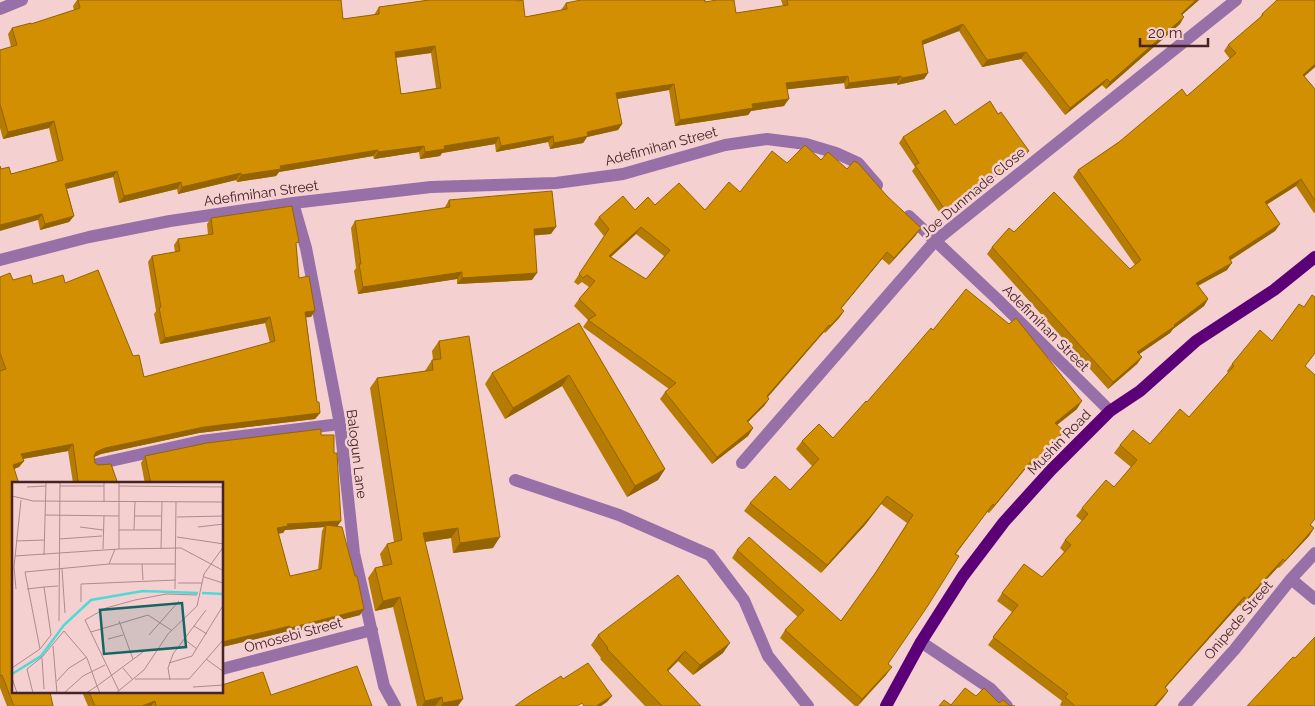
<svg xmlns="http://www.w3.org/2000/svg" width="1315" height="706" font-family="Raleway,sans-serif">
  <rect width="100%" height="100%" fill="#f5d0d1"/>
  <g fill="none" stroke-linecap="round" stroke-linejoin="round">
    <path stroke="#9770a8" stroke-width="12" d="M0,9L22,0
      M293,203L306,248L340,424L354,553L384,686L395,706
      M909,216L997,299L1110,411
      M0,260L89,237L170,221L293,203L431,187L556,183L623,174L725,145L767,139L806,144L836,153L858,163L877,185
      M742,463L935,241L1236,0
      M97,464L201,441L340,424
      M515,480L619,515L710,555L744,600L768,656L808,706
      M1291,579L1315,599
      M921,642L991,689L1007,706
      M222,669L372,630
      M1184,706L1235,649L1291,579L1315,553"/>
    <path stroke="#5c0077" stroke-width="12" d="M886,706L921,642L963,576L1004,522L1051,470L1110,411L1140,391L1196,341L1274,290L1315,257"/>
  </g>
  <path fill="#b57b02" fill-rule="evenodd" d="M77,0H341L343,19L374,15L379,7L424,1V0H517L525,17L561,10L566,3L705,2L736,13L783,6L781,0H1199L1182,15L1180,24L1106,89L1102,85L1065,115L1021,59L982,67L959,31L922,45L928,73L924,79L897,85V83L845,89L844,83L787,89L784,106L751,111L748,115L675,126L669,90L617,99L622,124L618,130L587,137L583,143L550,149L548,142L496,152L495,144L442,153L440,156L420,159L419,152L374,159L373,156L279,172L276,176L237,182L236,180L178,194L177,189L119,203L113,177L67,189L74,216L69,222L40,230L38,220L1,169L11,174L57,161L49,128L3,139L0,128V50L11,47L8,34L12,28L31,24L74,10L73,6ZM431,53L436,88L401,94L396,58Z
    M1315,0V67L1304,76L1315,89V212L1314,213L1296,186L1267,204L1280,224L1275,231L1231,260L1227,270L1198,286L1208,299L1204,306L1173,329L1170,333L1139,354L1142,357L1137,364L1108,389L987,254L992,247L1014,232L1130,269L1135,265L1073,177L1078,170L1187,96L1230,59L1224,51L1228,45L1260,18L1262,14Z
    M955,125L1025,156L941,215L912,171L915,167L899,143L903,137Z
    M821,160L916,235L889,265L882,259L841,308L844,311L839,318L825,333L824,332L767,397L769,399L764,406L748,422L753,428L748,436L712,464L660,399L665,392L669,389L583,327L588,320L574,306L579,299L589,287L582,282L578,285L574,282L604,236L594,224L599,217L635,210L655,205L705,210L740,192L787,163ZM636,234L664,256L646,279L611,257Z
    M449,200L551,234L534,235L532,280L457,284V279L358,294L354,271L356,268L351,228L355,221L445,208V207Z
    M211,218L296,246L299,278L311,317H306L317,402L320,413L315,419L199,433L101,454L94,457L95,463L118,484L73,483L68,451L23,459L24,461L19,467L14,469V692L53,706H7L0,688V277L33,284L65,283L133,356L144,377L270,343L265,323L160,344L154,314L156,311L148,262L152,256L175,252L174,245L178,239L208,235L207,224Z
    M579,323L665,469L658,480L627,497L562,386L505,419L485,384L492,373Z
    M933,330L1077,409L1057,425L1058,439L1031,472L1026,468L989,513L987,512L956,554L888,664L886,675L858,706H855L780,638L785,630L798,617L732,558L737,550L841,621L872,578L907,523L881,504L865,525L821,573L744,511L750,503L790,490L812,466L796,449L802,441L833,438L867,402Z
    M439,341L493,548L453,553L451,538L425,542L458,706H417L393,607L375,611L368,578L375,568L383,566L380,554L387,544L394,542L370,388L377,378L425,371L432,360H433L432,351Z
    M1272,341L1305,366L1311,525L1314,528L1309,536L1279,568L1278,567L1241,607L1239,605L1195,654L1165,688L1168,691L1156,706H1061L1060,705L1062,701L988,645L1012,612L997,601L1002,593L1042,577L1064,552L1060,548L1065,540L1082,521L1076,516L1082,508L1114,487L1131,467L1114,453L1120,445L1150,444L1189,417L1228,373L1227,371L1232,364Z
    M321,435L334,453L337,526L360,615L286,634L285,632L222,647V484H145L141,463L145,456ZM324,527L322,531L318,570L290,576L278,533H283L285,530Z
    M598,635L723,653L693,675L678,661L668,671L701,706H645L600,659L601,658L591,645Z
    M82,692H222L271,695L372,706H88Z"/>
  <path fill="#936401" d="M1196,0H1199L1176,20L1181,14Z
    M1184,17L1180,24L1106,89L1110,82Z
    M963,24L959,31L917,47L922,41Z
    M435,46L431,53L391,58L395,52Z
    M1026,52L1021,59L982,67L987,60Z
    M1315,64V67L1298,82L1303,75Z
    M928,73L924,79L897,85L902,78Z
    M848,76L844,83L782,90L786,83Z
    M901,76L897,83L845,89L849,83Z
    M1107,79L1102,85L1065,115L1070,108Z
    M674,84L669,90L611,100L616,93Z
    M789,99L784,106L751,111L748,115L675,126L680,120L752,104Z
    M54,121L49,128L3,139L8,132Z
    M622,124L618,130L587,137L583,143L550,149L554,143L587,132Z
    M553,136L548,142L496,152L501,146Z
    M499,137L495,144L442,153L440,156L420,159L425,152L444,146Z
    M424,146L419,152L374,159L378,152Z
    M378,150L373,156L279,172L276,176L237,182L241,175L280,166Z
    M1029,151L1025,156L941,215L945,210Z
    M117,171L113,177L61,190L65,184Z
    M241,173L236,180L178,194L182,187Z
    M1301,179L1296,186L1260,209L1265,202Z
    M181,182L177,189L119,203L124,196Z
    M42,214L38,220L0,231V225Z
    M74,216L69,222L40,230L45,224Z
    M1280,224L1275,231L1224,264L1229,257Z
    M556,227L551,234L529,236L534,229Z
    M641,227L636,234L604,263L609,256Z
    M921,228L916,235L889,265L894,258Z
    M887,252L882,259L836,315L841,308Z
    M1232,263L1227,270L1191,289L1196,283Z
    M462,272L457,279L358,294L363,287Z
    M537,273L532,280L457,284L462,278Z
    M1208,299L1204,306L1173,329L1170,333L1132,359L1137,352Z
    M315,311L311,317L300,318L305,312Z
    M844,311L839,318L825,333L830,326Z
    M270,317L265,323L160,344L165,338Z
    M829,325L824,332L762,404L767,396Z
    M1142,357L1137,364L1108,389L1113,382Z
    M569,375L562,386L505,419L513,408Z
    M769,399L764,406L742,428L747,421Z
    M1082,401L1077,409L1049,431L1055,423Z
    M320,413L315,419L199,433L101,454L92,458L96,452L105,448L204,427Z
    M753,428L748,436L712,464L717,457Z
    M1064,431L1058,439L1031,472L1036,464Z
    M73,444L68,451L16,460L21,454Z
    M1032,460L1026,468L989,513L994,506Z
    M24,461L19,467L8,471L13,465Z
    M665,469L658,480L627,497L635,486Z
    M887,496L865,525L821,573L827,565Z
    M341,521L337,527L326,525L325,527L285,530L283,533L273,535L277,528L287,524Z
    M458,528L451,538L416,543L423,533Z
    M1314,528L1309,536L1279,568L1285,561Z
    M500,537L493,548L453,553L460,543Z
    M1283,559L1278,567L1241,607L1247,599Z
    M400,597L393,607L375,611L383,601Z
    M1244,597L1239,605L1159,695L1165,687Z
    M364,609L360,615L286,634L290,628Z
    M290,626L285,632L222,647V642Z
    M730,643L723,653L693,675L700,665Z
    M685,651L678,661L660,679L667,670Z
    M892,667L886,675L857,706L862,699Z
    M1168,691L1163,698L1156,706H1154Z
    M612,696L607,702L601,706H596Z
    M442,697L435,706H422L425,701Z
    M463,699L458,706H441L443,703Z
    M155,701L151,706H142Z"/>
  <path fill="#d28f02" stroke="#936401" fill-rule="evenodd" d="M78,0H341L343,19L379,14V7L429,0H517V1L523,0L525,17L567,9L566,3L581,0H705V2L717,0H734L736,13L788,5L787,0H1196L1181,14L1184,17L1110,82L1107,79L1070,108L1026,52L987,60L963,24L922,41L928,73L902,78L901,76L849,83L848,76L786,83L789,99L752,104L753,108L680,120L674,84L616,93L622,124L587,132L588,136L554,143L553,136L501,146L499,137L444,146L445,149L425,152L424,146L378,152V150L280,166L281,169L241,175V173L182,187L181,182L124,196L117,171L65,184L74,216L45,224L42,214L0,225V166L1,169L9,167L11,174L63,160L54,121L8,132L0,104V50L17,45L12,28L31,23V24L80,8ZM435,46L441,88L401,94L395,52Z
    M1277,0H1315V64L1303,75L1315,89V201L1301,179L1265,202L1280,224L1229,257L1232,263L1196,283L1208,299L1174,325L1175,326L1137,352L1142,357L1113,382L992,247L1009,228L1014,232L1054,192L1130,269L1141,260L1078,170L1119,142L1182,89L1187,96L1236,53L1228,45L1263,15L1262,14Z
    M990,101L998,114L1001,112L1029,151L945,210L915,165L919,163L903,137L945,110L955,125Z
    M805,145L821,160L828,152L847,169L854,161L858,163L887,196L921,228L894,258L887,252L841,308L844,311L830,326L829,325L767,396L769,399L747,421L753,428L717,457L665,392L676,383L588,320L596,315L579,299L595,281L587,275L583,278L579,274L609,229L599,217L623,196L635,210L648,197L655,205L679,183L705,210L729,182L740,192L772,151L787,163ZM641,227L670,250L646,279L609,256Z
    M552,191L556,227L534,229L537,273L462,278V272L363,287L359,264H361L355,221L450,207L449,200Z
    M292,206L299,242L296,243L299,278L309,276L315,311L305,312L317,402H319L320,413L204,427L105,448L96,452L94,456L95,463L98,465L111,464L118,484H71L78,481L73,444L21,454L24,461L13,465L19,484H14V692H50L53,706H14L2,675L0,676V371L6,369L0,353V277L10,273L13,280L31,275L33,284L63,275L65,283L98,270L133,356L139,355L144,377L275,341L270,317L165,338L159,308L161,307L152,256L180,251L178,239L213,234L211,218Z
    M966,289L1009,324L1016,318L1082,401L1055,423L1064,431L1036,464L1032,460L994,506L993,504L955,554L959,556L927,607L888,664L892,667L862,699L785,630L804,610L737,550L749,537L841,621L876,572L913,515L887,496L870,517L827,565L750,503L775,476L790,490L819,459L802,441L819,424L833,438L866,401L867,402L931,328L933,330Z
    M1312,295L1315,297V353L1305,366L1315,375V519L1310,525L1314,528L1285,561L1283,559L1247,599L1244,597L1165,687L1168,691L1154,706H1075L1065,697L1068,694L993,637L1018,605L1002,593L1024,564L1042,577L1071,545L1065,540L1088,514L1082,508L1106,480L1114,487L1137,460L1120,445L1133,430L1150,444L1180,409L1189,417L1234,366L1232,364L1260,330L1272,341L1299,304L1304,307Z
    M579,323L665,469L635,486L569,375L513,408L492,373Z
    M469,336L500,537L460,543L458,528L423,533L463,699L443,703L442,697L425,701L400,597L383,601L375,568L392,564L387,544L402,540L377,378L433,370L432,360L441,359L439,341Z
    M321,429V435H334V453H337L341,521L287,524L288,526L277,528L290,576L321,569L326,525L342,527L355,576H357L364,609L290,628V626L222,642V484H151L145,456L207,443Z
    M678,575L730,643L700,665L685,651L667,670L701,706H662L607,649L608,648L598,635Z
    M1315,637V706H1247L1293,657L1295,658Z
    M588,663L612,696L596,706H584L582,703L577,706H515L526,698L561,676L563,679Z
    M357,666L372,706H156L155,701L142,706H95L89,692H222V685L263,672L271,695Z
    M965,688L976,696L984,688L999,703L1003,700L1010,706H1015H939L944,700L951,705Z"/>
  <g text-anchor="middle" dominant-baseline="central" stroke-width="5" stroke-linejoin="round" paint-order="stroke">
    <g font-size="14" fill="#452326" stroke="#f5d0d1">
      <text transform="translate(661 146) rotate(-15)">Adefimihan Street</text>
      <text transform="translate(973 192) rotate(-40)">Joe Dunmade Close</text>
      <text transform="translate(261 193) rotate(-8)">Adefimihan Street</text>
      <text transform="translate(1046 328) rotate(45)">Adefimihan Street</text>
      <text transform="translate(1059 442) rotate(-46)">Mushin Road</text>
      <text transform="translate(357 454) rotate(83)">Balogun Lane</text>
      <text transform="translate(1238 620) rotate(-50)">Onipede Street</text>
      <text transform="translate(293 635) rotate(-15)">Omosebi Street</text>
    </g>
  </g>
  <g transform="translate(12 482)">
    <rect width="211" height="211" fill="#f5d0d1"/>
    <path fill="none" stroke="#4fdada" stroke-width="2.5" d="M190,111L212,112M0,192L29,174L52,143L79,118L131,109L186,111"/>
    <path fill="none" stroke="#af8b8d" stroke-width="1" d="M107,1V67L169,66L212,89M48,4H92M107,4L212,5M15,5L34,4M0,14L21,19L212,20M92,19V1M33,33L107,34M122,34H149M165,35L212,34M68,45L91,48M186,45L212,42M107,48H149M122,48L123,19M165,55L212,62M47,57L90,54M4,59L32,58M91,67L92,34M149,67L150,19M32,73L34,1M3,74L107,67M97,82L103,67M130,82L131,98M50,87L53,131M192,95L211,101M166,101H190M4,107L2,85L9,18M15,107L32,105M163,107L164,20M69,120V102L164,98M47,139L48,1M107,139L121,177M182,144L195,152M79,150L136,133L159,148M137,153L167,119M96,157L111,153M172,157L185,167M41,164L45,211M28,167L13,90L97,82H164M30,176L32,207M194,177L212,190M157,181L180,174L212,122M0,186L28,167L39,153L32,105L46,104M111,186L121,198M0,196L5,211M123,197H177L212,157M158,198L156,186L161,172L194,128M45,199L57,186L75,175M181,205L212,203M107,209L73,138L94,126L123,118L154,112L185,113M21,211L15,187L30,175L52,149L75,176L85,204L131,170M52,211L71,194L93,183M74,211L85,204L88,211M104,211L132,188L156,152L185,124L192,92L212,64"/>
    <path fill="#156565" fill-opacity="0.15" stroke="#156565" stroke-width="2.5" d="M170,121L174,165L92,172L88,128Z"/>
    <rect width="211" height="211" fill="none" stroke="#452326" stroke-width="2.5"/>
  </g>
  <path d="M1140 38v8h68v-8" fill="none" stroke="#452326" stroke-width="2.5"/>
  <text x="1148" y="38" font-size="15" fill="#452326" stroke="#f5d0d1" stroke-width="4" paint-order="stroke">20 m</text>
</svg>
